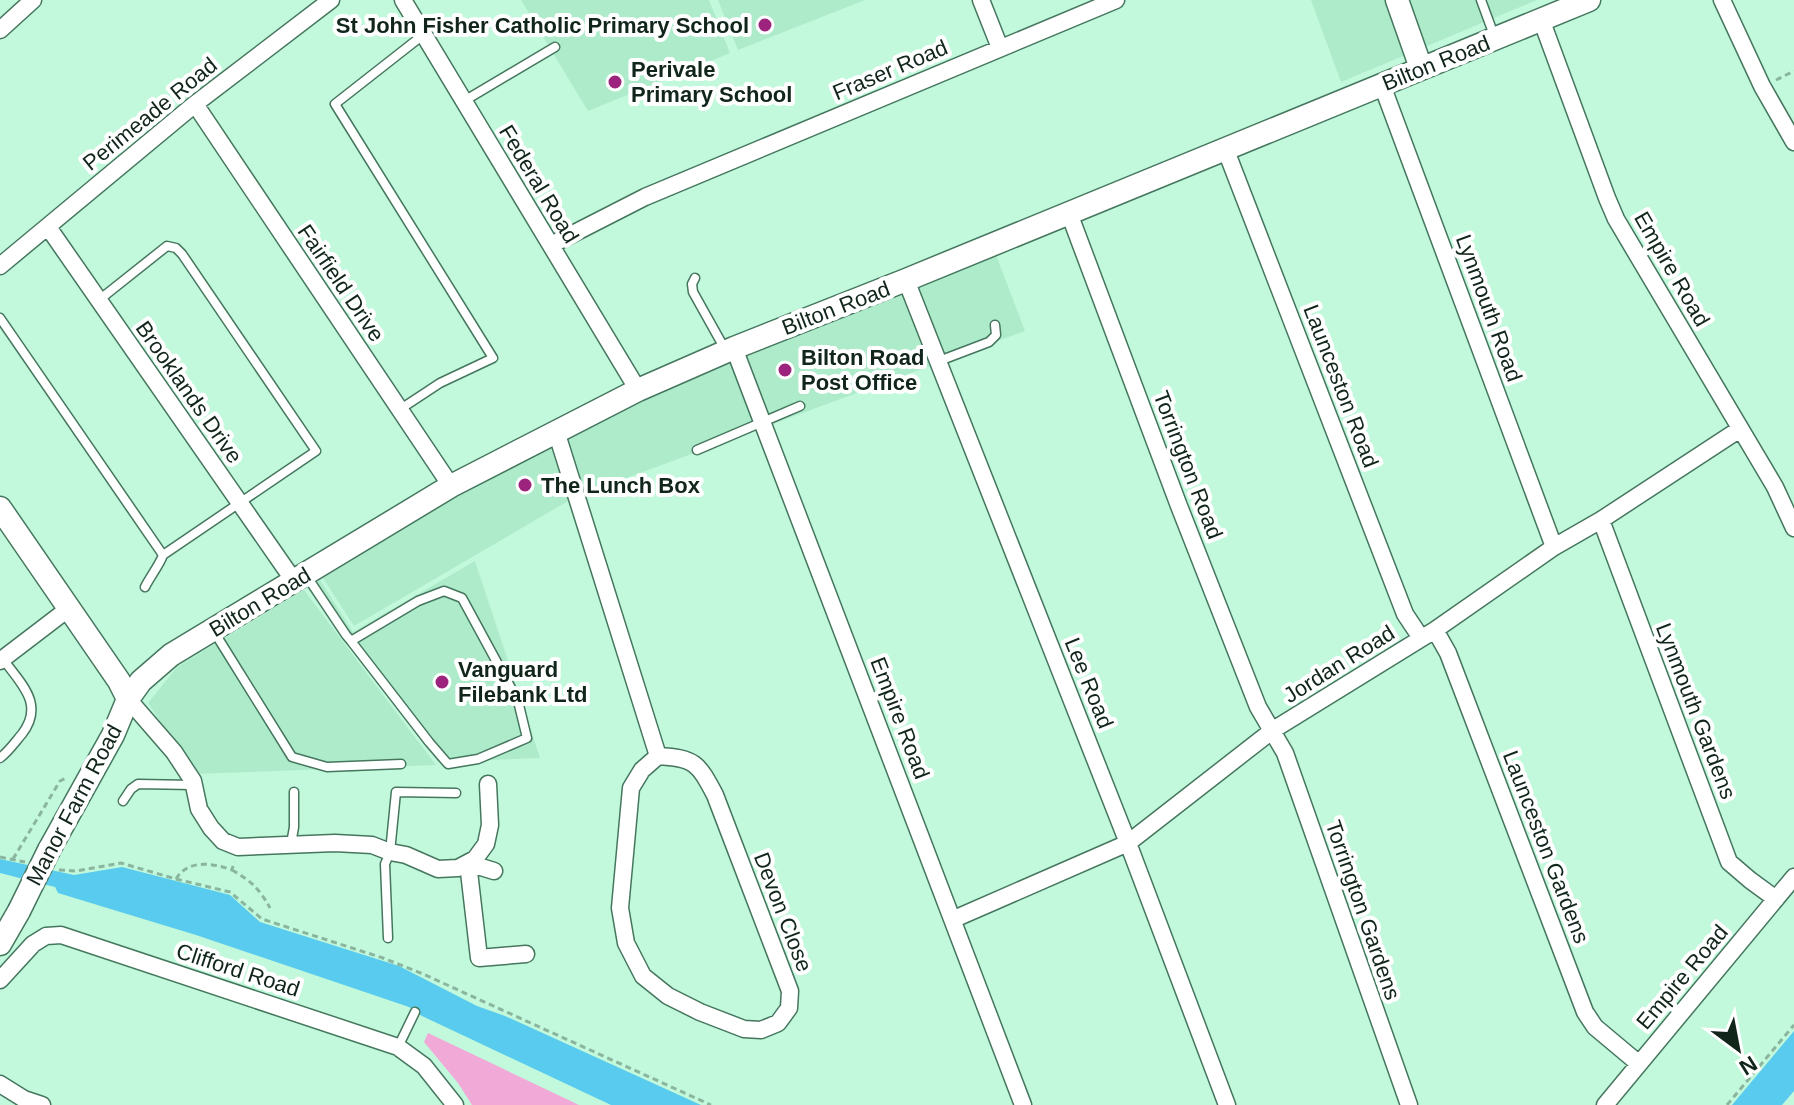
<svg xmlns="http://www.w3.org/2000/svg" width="1794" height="1105" font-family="Arial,sans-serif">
  <rect width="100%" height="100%" fill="#c2f8db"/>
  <path fill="#aeebcb" d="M521,0H709L730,53L588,111Z
    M718,0H865L738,50Z
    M1311,0H1537L1341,82Z
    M993,247L1025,331L575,497L354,626L323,578L458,494L620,410Z
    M475,561L540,758L438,762L307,588L320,580L353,632Z
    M304,590L436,765L195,774L148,703L177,667Z"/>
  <path fill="#f1aad7" d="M428,1033L579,1105H472L458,1083L424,1042Z"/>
  <path fill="#58cbee" d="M0,859L74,875L122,867L230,895L260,922L399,966L477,1006L505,1016L701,1105H611L422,1016L409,1007L196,935L58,893L55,887L0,873Z
    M1794,1031V1091L1782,1105H1732Z"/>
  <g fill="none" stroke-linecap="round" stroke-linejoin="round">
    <defs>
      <path id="lane" d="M1481,0L1495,38
        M464,101L555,47
        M695,278L692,284L693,292L726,351
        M0,318L163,555L316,451L182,254L176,248L167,246L99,300
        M939,361L989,342L996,335L995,325
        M399,410L440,383L493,358L335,104L423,35
        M697,450L800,406
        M306,575L346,635L351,641L429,742L448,764L478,759L527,738L518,701L462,598L444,591L418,601L351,641
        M145,587C150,577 160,564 163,555
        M213,630L292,757L327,767L401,764
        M0,758C9,751 15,742 22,734C45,704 21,684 3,659
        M123,801L131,789L138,784L193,785
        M291,844L294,827V792
        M388,938L385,864L390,852L396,792L456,793
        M398,1047L415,1012"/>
      <path id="street" d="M403,0L638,390
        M981,0L1000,48
        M1722,0L1762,86L1794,142
        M1541,19L1607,198L1616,219L1775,487L1794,528
        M0,30L33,0
        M1382,85L1554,547
        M195,104L451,486
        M1225,148L1405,614L1421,638
        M1069,213L1179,506L1258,707L1285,753L1409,1105
        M48,227L294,581
        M551,245L645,197L1116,0
        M0,266L195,104L331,0
        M906,280L1128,843L1227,1105
        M734,348L1023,1105
        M556,431L658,756
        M1601,520L1729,862L1750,880L1776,899
        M1435,630L1448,653L1585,1012L1595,1027L1638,1063
        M0,661L68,609
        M128,699L174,752L193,781L199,809L211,828L223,841L238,847L335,843L372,845L390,852L406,855L438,869L458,868L475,859L486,844L490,825L488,784
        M658,756C695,758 698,763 715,795L790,991L789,1008L778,1023L761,1030L744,1029L700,1012L668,996L643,976L626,943L620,908L631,788L642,770Z
        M494,871L468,863L479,958L526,954
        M954,919L1128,843L1273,730L1435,630L1554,547L1601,520L1740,429
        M0,980L33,944L46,936L61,935L398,1047L424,1066L455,1105
        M0,1084L24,1099L42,1105
        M1605,1105L1794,877"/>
      <path id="secondary" d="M1397,0L1421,68
        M0,508L119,681L128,699
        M49,850L113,735L128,699L141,681L171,655L451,486L638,390L734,348L906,280L1589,0
        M0,944L19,911"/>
    </defs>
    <use href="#lane" stroke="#45765e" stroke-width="11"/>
    <use href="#street" stroke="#45765e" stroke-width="19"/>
    <use href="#secondary" stroke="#45765e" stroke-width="25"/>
    <path stroke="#8ab59e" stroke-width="3" stroke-dasharray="6 4" stroke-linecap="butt" d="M1776,80L1794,71
      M0,857L25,862
      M13,859L60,781L68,777
      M59,870L76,871L121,863L176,879L230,892L262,919L383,958L423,974L711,1105
      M232,870C251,881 259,888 270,908
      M176,879C188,859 213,863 232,870L234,862
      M1727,1105L1794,1025"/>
    <use href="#lane" stroke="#fff" stroke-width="8"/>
    <use href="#street" stroke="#fff" stroke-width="16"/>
    <use href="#secondary" stroke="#fff" stroke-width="22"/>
    <defs>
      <path id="secondary-bridge" d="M19,911L49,850"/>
    </defs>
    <use href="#secondary-bridge" stroke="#45765e" stroke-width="25" stroke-linecap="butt"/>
    <use href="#secondary-bridge" stroke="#fff" stroke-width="22"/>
  </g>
  <g fill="#9d247c" stroke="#fff" stroke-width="3">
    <circle cx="765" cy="25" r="8"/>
    <circle cx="615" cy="82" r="8"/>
    <circle cx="785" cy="370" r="8"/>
    <circle cx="525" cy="485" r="8"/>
    <circle cx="442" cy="682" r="8"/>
  </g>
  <g text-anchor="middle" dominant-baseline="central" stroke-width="8" stroke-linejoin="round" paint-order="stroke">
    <g font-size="22" font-weight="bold" fill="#11251b" stroke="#fff" text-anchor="start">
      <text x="749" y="25" text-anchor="end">St John Fisher Catholic Primary School</text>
      <text x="631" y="69">Perivale<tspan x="631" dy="25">Primary School</tspan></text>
      <text x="801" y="357">Bilton Road<tspan x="801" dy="25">Post Office</tspan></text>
      <text x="541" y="485">The Lunch Box</text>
      <text x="458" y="669">Vanguard<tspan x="458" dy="25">Filebank Ltd</tspan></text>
    </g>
    <g font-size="22" fill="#11251b" stroke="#fff">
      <text transform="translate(1436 63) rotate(-22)">Bilton Road</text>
      <text transform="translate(890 70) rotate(-23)">Fraser Road</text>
      <text transform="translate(150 114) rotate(-39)">Perimeade Road</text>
      <text transform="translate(539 184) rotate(59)">Federal Road</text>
      <text transform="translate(1672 269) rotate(60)">Empire Road</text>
      <text transform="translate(341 283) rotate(56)">Fairfield Drive</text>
      <text transform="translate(836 308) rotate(-21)">Bilton Road</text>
      <text transform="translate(1489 308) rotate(70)">Lynmouth Road</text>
      <text transform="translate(1341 386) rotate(69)">Launceston Road</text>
      <text transform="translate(189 392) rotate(55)">Brooklands Drive</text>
      <text transform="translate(1188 465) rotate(69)">Torrington Road</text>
      <text transform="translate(260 602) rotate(-31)">Bilton Road</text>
      <text transform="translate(1339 664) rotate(-32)">Jordan Road</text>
      <text transform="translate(1089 683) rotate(68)">Lee Road</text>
      <text transform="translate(1696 711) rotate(69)">Lynmouth Gardens</text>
      <text transform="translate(900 718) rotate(69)">Empire Road</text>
      <text transform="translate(74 805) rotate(-62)">Manor Farm Road</text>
      <text transform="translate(1546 847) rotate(69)">Launceston Gardens</text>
      <text transform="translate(1363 910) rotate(71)">Torrington Gardens</text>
      <text transform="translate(783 912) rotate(69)">Devon Close</text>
      <text transform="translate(238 970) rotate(18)">Clifford Road</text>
      <text transform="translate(1682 977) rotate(-50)">Empire Road</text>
    </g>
  </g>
  <g transform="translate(1738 1049) rotate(148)" stroke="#ffffff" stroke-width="6" paint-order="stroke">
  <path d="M0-6L14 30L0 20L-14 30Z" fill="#11251b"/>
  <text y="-12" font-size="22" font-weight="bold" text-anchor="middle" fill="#11251b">N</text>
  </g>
</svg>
